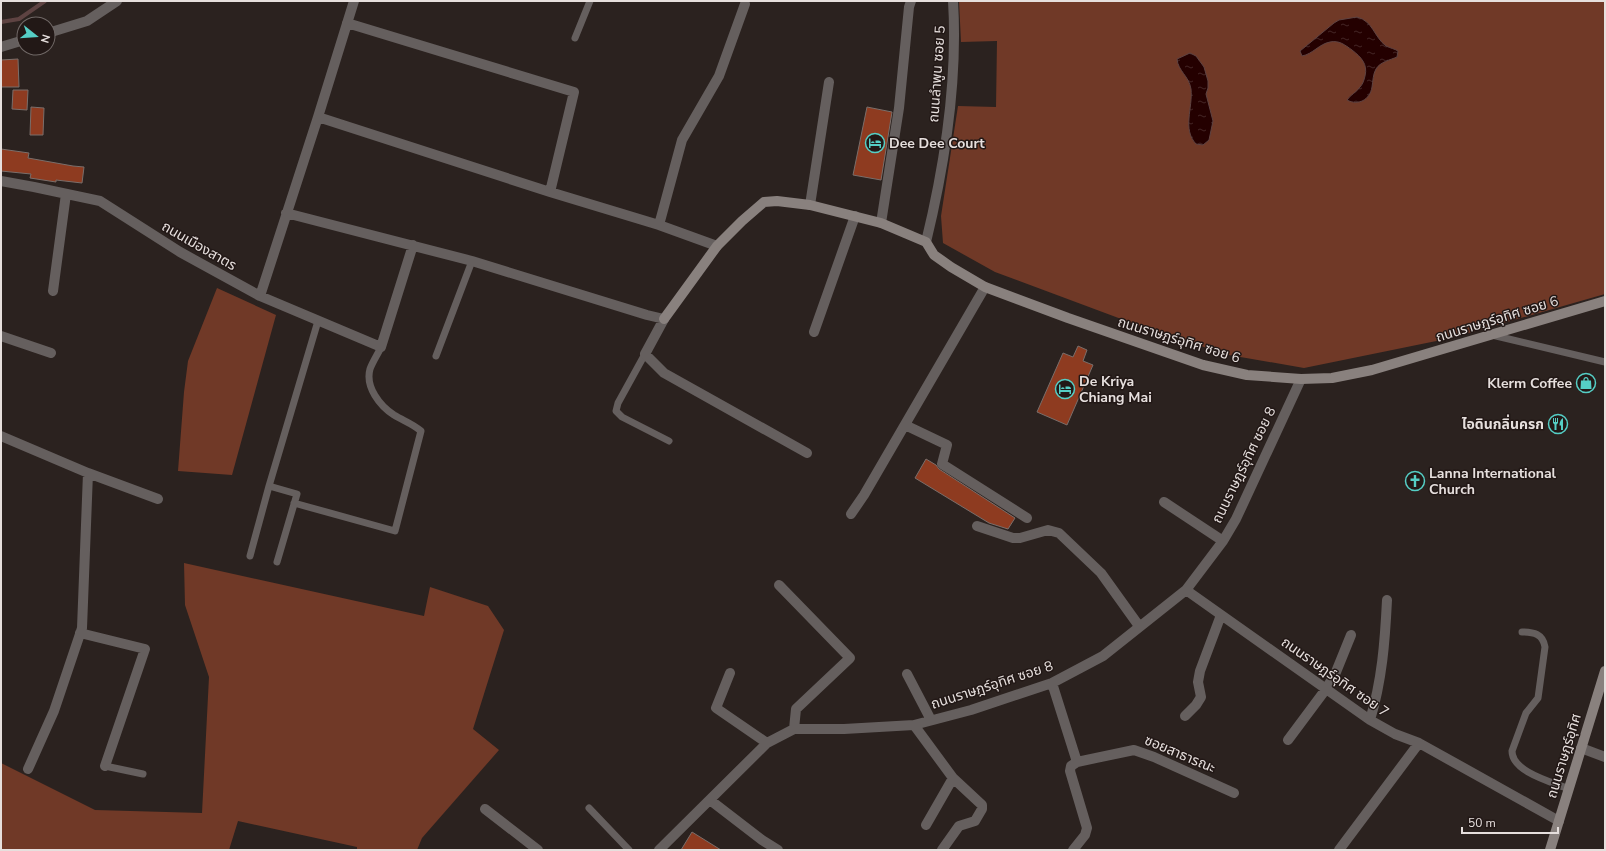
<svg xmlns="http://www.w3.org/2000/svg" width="1606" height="851" font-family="'Nunito Sans','Noto Sans Thai',sans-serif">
  <defs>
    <pattern id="water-ripples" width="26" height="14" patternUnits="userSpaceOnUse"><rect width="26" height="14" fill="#240000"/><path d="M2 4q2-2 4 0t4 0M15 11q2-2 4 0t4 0" fill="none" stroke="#442525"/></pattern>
  </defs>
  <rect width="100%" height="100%" fill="#2b221f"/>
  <path fill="#703927" d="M959,1H1605V294L1451,338L1304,368L1229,355L1148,329L995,272L943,243L941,216L958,106L996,107L997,41L961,42Z
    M217,288L276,315L232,475L178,471L184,392L188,361Z
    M184,563L424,616L430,587L488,606L504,630L473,729L499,750L422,838L417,850H357V847L238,821L229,850H1V763L95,810L202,813L209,677L185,605Z"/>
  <path fill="url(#water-ripples)" stroke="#5e4342" d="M1357,17C1373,21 1374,37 1386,46C1390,48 1395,49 1398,51L1397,57C1390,60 1380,62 1376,69C1373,74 1373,81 1372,87C1370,100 1358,106 1347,100C1351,94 1356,93 1360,87C1363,84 1364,80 1365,76C1368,64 1361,57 1352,50C1345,45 1339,40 1330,42C1319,44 1313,54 1302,56L1300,51L1334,23L1339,20Z
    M1190,53L1196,56L1204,67L1208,81V88L1206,94L1213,121L1209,140L1203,145L1196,144C1182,129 1193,108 1191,89C1189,76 1178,71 1177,59Z"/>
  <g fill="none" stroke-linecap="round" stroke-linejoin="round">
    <path stroke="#5e4342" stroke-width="4" d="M1,22L19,19L45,1"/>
  </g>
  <path fill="#8e3b20" stroke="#7a6e6a" d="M18,59L19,87H1V60Z
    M13,90H28L27,110L12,109Z
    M31,107L44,108L43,135H30Z
    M867,107L892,112L881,180L853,175Z
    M1,149L29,153L28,158L73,166L84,167L82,183L56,180V182L30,178L31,174L1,171Z
    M1078,346L1087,350L1083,361L1093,365L1067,425L1037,412L1063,353L1073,357Z
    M926,459L936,465L939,469L1015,518L1008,529L989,523L915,478Z
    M692,832L721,850H681Z"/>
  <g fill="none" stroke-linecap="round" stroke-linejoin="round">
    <path stroke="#655f5e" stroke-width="7" d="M575,38L590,1
      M1492,335L1605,362
      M645,354L618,403L616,411L622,417L669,441
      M436,356L472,261
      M294,503L395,531L421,431C413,424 404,421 394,415C380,406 365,387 370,369C373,361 378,354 381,347
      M250,556L269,486
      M277,562L297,494L269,486L318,321
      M1522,632C1534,632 1543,634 1545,647L1538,698L1526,713L1512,751C1512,772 1552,782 1569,789
      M105,766L143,774
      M589,808L629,850"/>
    <path stroke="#655f5e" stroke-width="10" d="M347,23L574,92L550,192
      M48,33L87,21L117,1
      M1,47L24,40
      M318,117L550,192L659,225L717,246
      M1,181L34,187L100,201L180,252L260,296L381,347L413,245
      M810,205L829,82
      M286,213L472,261L647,315L664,319L645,354L664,373L807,453
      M881,223L899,108L909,7L911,1
      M659,225L682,140L719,76L745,4
      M926,242C945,164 958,82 953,1
      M53,291L66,194
      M260,296L318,117L354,1
      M814,332L855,216
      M1,336L51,353
      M905,425L947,445L942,464L1027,518
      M1,436L88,473L158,499
      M1164,502L1223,541
      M851,514L864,495L985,287
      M977,526L1013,538H1020L1048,530L1059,533L1101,573L1139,626
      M779,585L850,658L796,709L794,729
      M1186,590L1370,720L1395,734L1419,743L1559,821
      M80,633L145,649L105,766
      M730,673L716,708L767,743
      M907,674L931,720
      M1052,683L1077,762L1134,750L1154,757L1234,793
      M1185,716L1196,705L1201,697L1198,682L1200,671L1221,615
      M1370,720C1382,681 1385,641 1387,600
      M914,725L953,778L982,805V809L975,821L959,826L942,850
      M1288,740L1326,689L1336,672L1351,635
      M1581,748L1605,757
      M28,769L54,711L82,628L88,473
      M710,800L762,840L778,850
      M485,809L538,850
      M926,825L953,778
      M659,850L767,743L794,729H844L914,725L971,710L1052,683L1103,656L1186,590L1223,541L1236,519L1301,379
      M1073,850L1085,835L1087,828L1070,771L1071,766L1077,762
      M1339,850L1419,743"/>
    <path stroke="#89817e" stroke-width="10" d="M664,319L717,246L742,221L764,202L777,201L810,205L881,223L926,242L934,255L951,267L985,287L1068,318L1203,365L1247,375L1301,379L1332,378L1372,370L1605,301
      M1550,850L1605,671"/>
  </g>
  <defs>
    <symbol id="hotel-ring" viewBox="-11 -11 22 22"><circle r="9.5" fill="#221816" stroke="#55cec5" stroke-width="1.5"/><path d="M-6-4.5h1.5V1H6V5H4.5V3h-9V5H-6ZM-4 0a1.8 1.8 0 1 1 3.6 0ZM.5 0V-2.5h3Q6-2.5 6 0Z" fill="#55cec5"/></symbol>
    <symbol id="shop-ring" viewBox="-11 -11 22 22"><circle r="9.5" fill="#221816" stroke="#55cec5" stroke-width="1.5"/><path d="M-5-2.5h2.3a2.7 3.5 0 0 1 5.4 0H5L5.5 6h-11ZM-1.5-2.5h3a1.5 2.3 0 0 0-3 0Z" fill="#55cec5"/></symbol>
    <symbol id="restaurant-ring" viewBox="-11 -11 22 22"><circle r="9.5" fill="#221816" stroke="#55cec5" stroke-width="1.5"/><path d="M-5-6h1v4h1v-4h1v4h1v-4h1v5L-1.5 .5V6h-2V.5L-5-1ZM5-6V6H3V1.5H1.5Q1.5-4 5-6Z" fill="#55cec5"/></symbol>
    <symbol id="church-ring" viewBox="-11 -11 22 22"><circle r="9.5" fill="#221816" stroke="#55cec5" stroke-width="1.5"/><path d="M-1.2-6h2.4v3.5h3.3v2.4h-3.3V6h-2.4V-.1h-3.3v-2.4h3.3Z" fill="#55cec5"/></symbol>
  </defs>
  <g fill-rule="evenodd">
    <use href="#hotel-ring" x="864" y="132" width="22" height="22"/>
    <use href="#shop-ring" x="1575" y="372" width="22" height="22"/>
    <use href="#hotel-ring" x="1054" y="378" width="22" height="22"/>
    <use href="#restaurant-ring" x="1547" y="413" width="22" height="22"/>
    <use href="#church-ring" x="1404" y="470" width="22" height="22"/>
  </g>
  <g text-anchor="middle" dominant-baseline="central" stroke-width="3" stroke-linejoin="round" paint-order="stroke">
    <g font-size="14" fill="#e6dfdd" stroke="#221816">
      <text transform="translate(937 74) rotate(-86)">ถนนลำพูน ซอย 5</text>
      <text transform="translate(199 246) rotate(30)">ถนนเมืองสาตร</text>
      <text transform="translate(1497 319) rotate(-17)">ถนนราษฎร์อุทิศ ซอย 6</text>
      <text transform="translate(1179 340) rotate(17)">ถนนราษฎร์อุทิศ ซอย 6</text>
      <text transform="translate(1244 465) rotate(-64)">ถนนราษฎร์อุทิศ ซอย 8</text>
      <text transform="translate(1335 677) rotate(35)">ถนนราษฎร์อุทิศ ซอย 7</text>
      <text transform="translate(992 685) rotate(-18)">ถนนราษฎร์อุทิศ ซอย 8</text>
      <text transform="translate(1180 754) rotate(23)">ซอยสาธารณะ</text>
      <text transform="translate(1564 756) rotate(-73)">ถนนราษฎร์อุทิศ</text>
    </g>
    <g font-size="14" font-weight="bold" fill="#e6dfdd" stroke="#221816" text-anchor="start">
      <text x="889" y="143">Dee Dee Court</text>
      <text x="1079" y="381">De Kriya<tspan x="1079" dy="16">Chiang Mai</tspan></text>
      <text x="1572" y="383" text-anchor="end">Klerm Coffee</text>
      <text x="1544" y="424" text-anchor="end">ไอดินกลิ่นครก</text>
      <text x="1429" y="473">Lanna International<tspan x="1429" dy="16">Church</tspan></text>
    </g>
  </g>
  <rect width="1606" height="851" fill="none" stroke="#e6dfdd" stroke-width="4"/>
  <g transform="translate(36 36) rotate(107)"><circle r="19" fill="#221816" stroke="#706866"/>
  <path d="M0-3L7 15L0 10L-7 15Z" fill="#55cec5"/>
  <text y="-6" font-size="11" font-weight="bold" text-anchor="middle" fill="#e6dfdd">N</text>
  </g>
  <path d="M1462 827v6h96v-6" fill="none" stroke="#e6dfdd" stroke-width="2"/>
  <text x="1468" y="827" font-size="12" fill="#e6dfdd" stroke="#221816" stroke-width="3" paint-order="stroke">50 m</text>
</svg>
